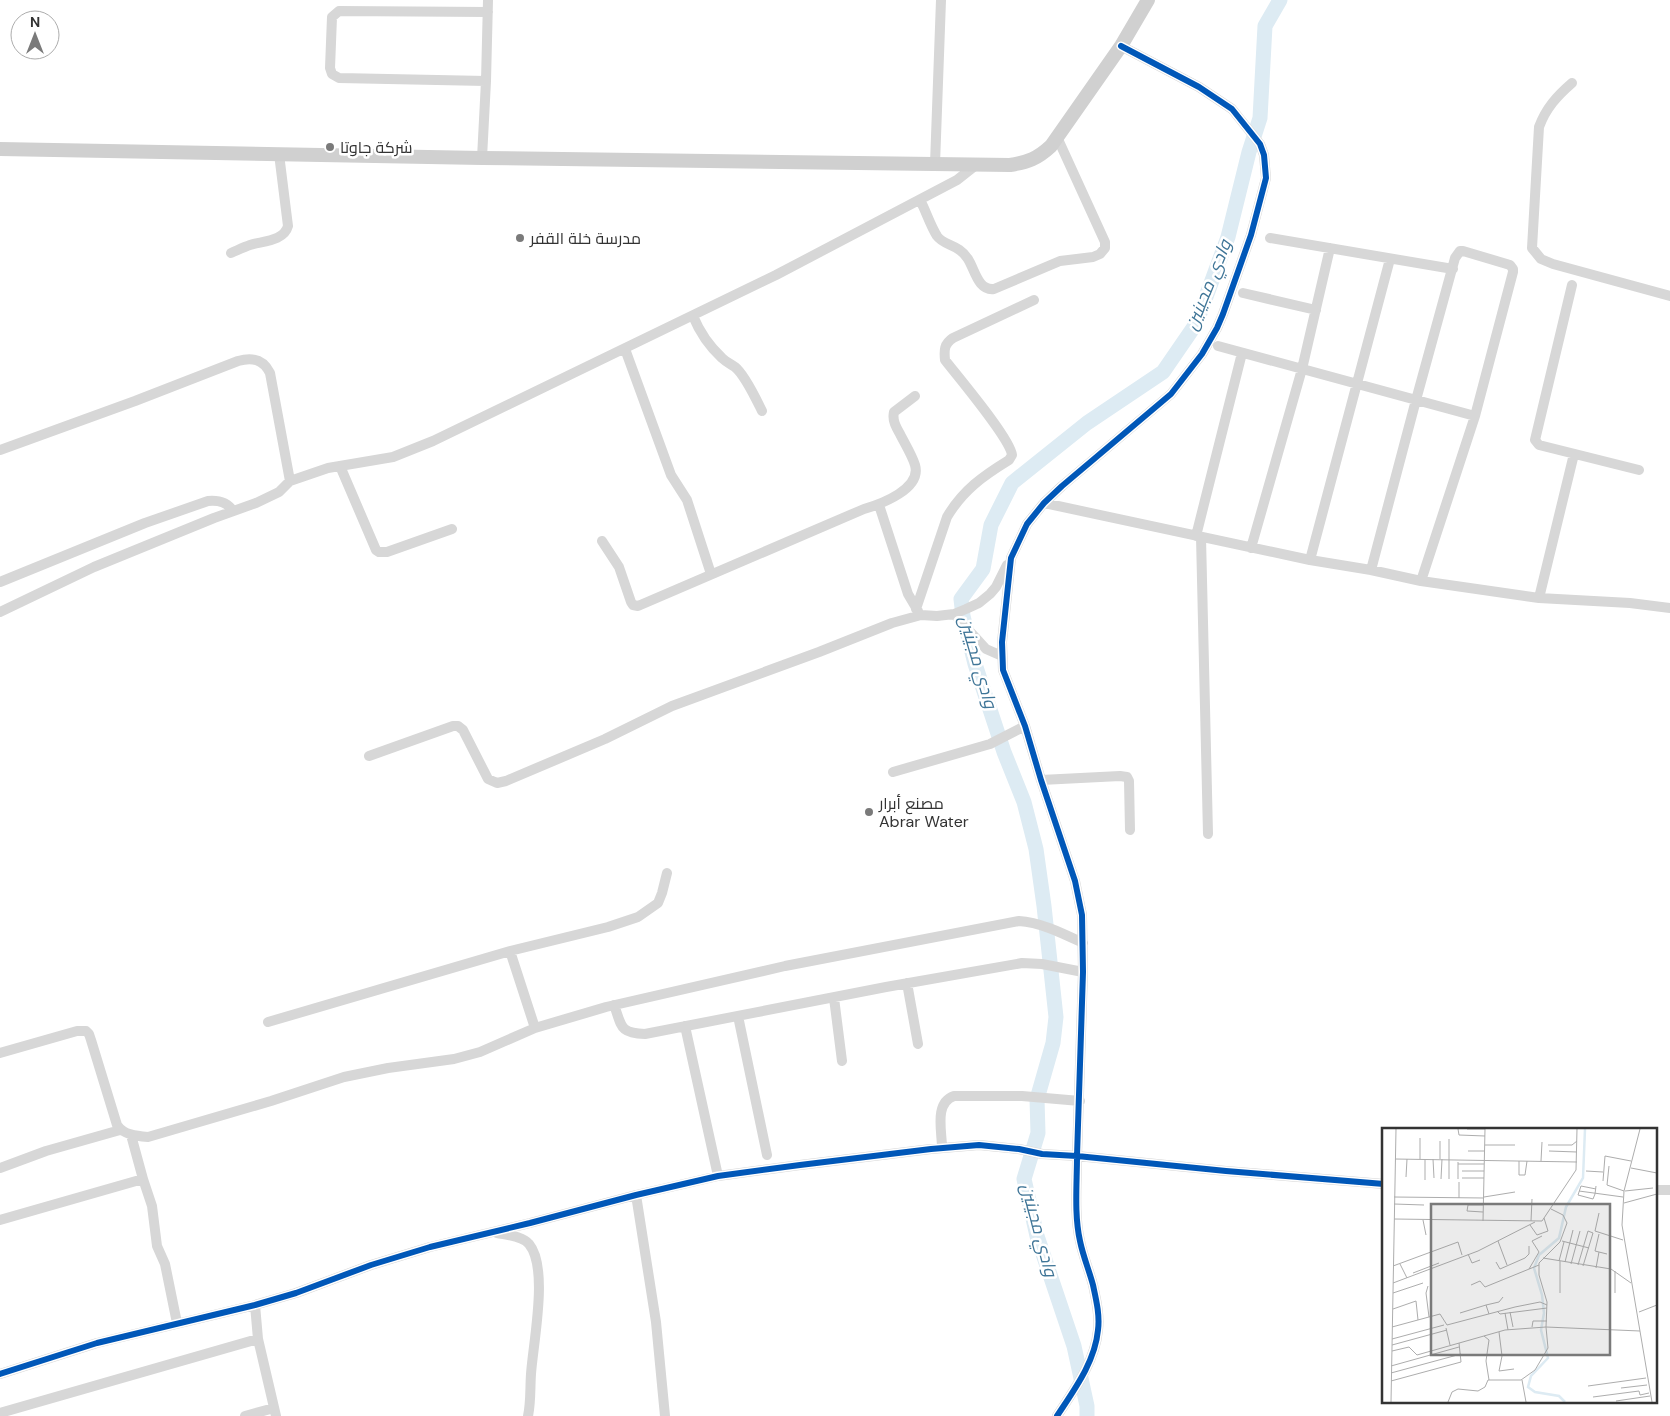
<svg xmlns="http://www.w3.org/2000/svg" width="1670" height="1416" font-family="'DM Sans',Cairo,sans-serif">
  <rect width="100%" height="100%" fill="#fff"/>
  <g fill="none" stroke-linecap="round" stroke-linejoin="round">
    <path stroke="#ddebf3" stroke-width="15" d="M1087,1416V1406L1074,1346L1037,1236L1024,1179L1038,1133L1037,1099L1053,1043L1056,1017L1044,906L1036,849L1024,802L1004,752L975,664L963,616L961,599L983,569L991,525L1012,483L1087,423L1163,372L1196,324L1228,237L1249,152L1260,118L1265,26L1280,0"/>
    <path stroke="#d7d7d7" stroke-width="10" d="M1121,46L1199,87L1232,109L1260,144L1264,155L1266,178L1251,235L1223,314L1217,328L1202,354L1171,394L1062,486L1044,503L1027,524L1011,558L1002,642L1003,670L1025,726L1041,780L1075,881L1082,915L1083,972L1077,1156L1226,1171L1384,1184
      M486,81L339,78L332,74L330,68L332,17L339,11L488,12
      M1572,83C1557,96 1546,108 1539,127L1532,248L1541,259L1553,264L1670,296
      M482,158L486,81L488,0
      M935,164L941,0
      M920,200C926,211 930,225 937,236C944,246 959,244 968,259C975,270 978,291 994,289L1060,261L1093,257L1100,254L1105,248V242L1057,137
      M1270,238L1453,269
      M231,253C238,250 244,247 250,245C263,241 284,241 288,226L279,154
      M1572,285L1535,440L1539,445L1639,470
      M1243,293L1316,310
      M693,316C700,333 709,346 722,358C726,362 731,364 735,367C745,375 756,399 762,411
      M1218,346L1475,416
      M625,349L671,475L687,500L711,574
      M0,450L135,401L238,361C252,357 263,359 270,373L290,481
      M340,466L376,550L379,552H387L452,529
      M1044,503L1310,560L1371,570L1421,581L1539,598L1630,603L1670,608
      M879,505L908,594L918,611
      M1196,536L1242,353
      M1201,537L1208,834
      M602,541L619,567L631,602L633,605L638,606L864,509C881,504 922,489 915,465C912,455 905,444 900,434C896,427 892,420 894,412L915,396
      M1251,548L1302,369L1330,248
      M1310,560L1390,259
      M1371,570L1416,400L1455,258L1460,251H1463L1510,265L1513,269V272L1475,416L1421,581
      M0,582L145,523L208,501C219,500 227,502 233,511
      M1539,598L1574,454
      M916,609L947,517C963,490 983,476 1009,460L1012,455C1010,438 958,377 945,360C944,350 944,344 953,338L1034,300
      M0,612L94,567L214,518L256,503L279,492L290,481L328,468L393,457L433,441L776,275L957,180L976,165
      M954,614L986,649L1002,656
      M369,756L453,726H458L463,730L488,779L497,783L506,781L605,739L672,706L819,652L892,623L921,615L937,616L954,614L966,609L979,603L990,594L996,587L1007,565
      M893,772L990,744L1025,726
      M1041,780L1120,776L1127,777L1129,781L1130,830
      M907,983L918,1044
      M834,998L842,1061
      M614,1005C622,1026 619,1033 645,1034L886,987L1022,963L1042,964L1083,972
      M738,1016L767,1155
      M268,1022L510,951
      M685,1026L718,1176
      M535,1028L510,951L608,927L638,917L658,903L662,893L667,873
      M0,1053L77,1031H86L89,1034L91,1040L117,1125C124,1135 136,1136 148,1137L271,1101L344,1077L388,1068L454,1059L480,1052L535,1028L606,1007L785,966L1019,921C1040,922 1064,934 1083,943
      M131,1135L143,1179L152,1206L157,1246L165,1264L177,1323
      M942,1148C942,1131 934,1103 954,1096H1022L1080,1101
      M0,1168L46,1151L120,1130
      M1656,1190H1670
      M636,1195L656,1322L665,1416
      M0,1220L143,1179
      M497,1233C507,1235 523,1236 529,1244C549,1268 533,1343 531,1374C530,1388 531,1402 528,1416
      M255,1305L258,1339L276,1416
      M0,1374L97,1343L255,1305L296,1293L371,1265L430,1247L530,1223L636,1195L718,1176L800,1165L931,1149L979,1145L1019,1149L1042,1154L1077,1156C1077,1184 1074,1214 1080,1241C1083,1256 1089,1270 1093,1285C1096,1299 1100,1315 1098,1330C1095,1362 1074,1390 1057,1416
      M0,1413L258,1339
      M245,1416L274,1408"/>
    <path stroke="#d0d0d0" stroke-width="14" d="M0,149L482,158L1010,165C1028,162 1037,159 1051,146L1121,46L1148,0"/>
    <defs>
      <path id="cycleway" d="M1121,46L1199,87L1232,109L1260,144L1264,155L1266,178L1251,235L1223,314L1217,328L1202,354L1171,394L1062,486L1044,503L1027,524L1011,558L1002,642L1003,670L1025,726L1041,780L1075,881L1082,915L1083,972L1077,1156L1226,1171L1384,1184
        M0,1374L97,1343L255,1305L296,1293L371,1265L430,1247L530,1223L636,1195L718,1176L800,1165L931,1149L979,1145L1019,1149L1042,1154L1077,1156C1077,1184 1074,1214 1080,1241C1083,1256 1089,1270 1093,1285C1096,1299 1100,1315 1098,1330C1095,1362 1074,1390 1057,1416"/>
    </defs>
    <use href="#cycleway" stroke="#fff" stroke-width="9"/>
    <use href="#cycleway" stroke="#0057b8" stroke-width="6"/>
  </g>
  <g fill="#7a7a7a" stroke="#fff" stroke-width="2">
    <circle cx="330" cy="147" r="5"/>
    <circle cx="520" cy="238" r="5"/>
    <circle cx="869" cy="812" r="5"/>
  </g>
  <g text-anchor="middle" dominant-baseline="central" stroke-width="5" stroke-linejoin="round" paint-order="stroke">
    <g font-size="16" fill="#333" stroke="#fff" text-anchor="start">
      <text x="340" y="147">شركة جاوتا</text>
      <text x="530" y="238">مدرسة خلة القفر</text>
      <text x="879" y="803">مصنع أبرار<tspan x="879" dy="18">Abrar Water</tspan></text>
    </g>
    <g font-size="18" font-style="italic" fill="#3f7597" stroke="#fff">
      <text transform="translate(1208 285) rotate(-68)">وادي مجينين</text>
      <text transform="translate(978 662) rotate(74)">وادي مجينين</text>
      <text transform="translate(1039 1230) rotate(75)">وادي مجينين</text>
    </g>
  </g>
  <g transform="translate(1382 1128)">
    <rect width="275" height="275" fill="#fff"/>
    <path fill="none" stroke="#ddebf3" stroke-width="2.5" d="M183,274L177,268L153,264L146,259L149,248L166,230L159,202L162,185L160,167L152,140L157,127L177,110L184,79L201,50L203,1"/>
    <path fill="none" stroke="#adadad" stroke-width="1" d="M76,1L77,7L103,8M85,1H103M258,1L242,63L240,97L270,274M67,11V51M58,13V31M103,17H133M166,17H190L195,13M86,23H103M167,23L195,24M13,31L195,34M38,31V10M43,31V52M51,31L52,50M137,33V47H143L145,33M159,33L160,14M76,34V51M76,36H102M227,38L225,57L242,63M249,40L275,45M80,43H102M204,43L221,44M24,49L25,31M80,50H102M59,51L60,31M221,53L223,28L249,33M214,61L199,58L196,67L211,71L213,66L214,58M197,63L241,69M243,63L271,60M12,69L102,70M102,69L133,64M77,70V54M242,75L275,66M12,76L42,77M169,81L181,87L185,95L178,114L157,135V147L165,174L164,199L258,203M101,84L85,83L86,77H101M217,85L213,103L241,112M12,91L160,93L194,42L195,1M41,92L44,107M101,93L103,1M149,93L150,71M148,97L155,107L166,103L162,90M217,106L213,123L225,126M116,113L125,137M180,113L207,120M86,126L90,135L98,132M161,130L229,141L249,155M177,133L182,114M178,133V165M114,134L118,141L143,130L147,126V118M183,134L191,102M18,136L25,150M189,136L198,103M196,137L206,103L211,105L201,138M11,138L76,114L80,127M214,140L217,124M147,141L157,124L150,113L160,108M31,145L57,135M11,155L96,123L153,94M89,157L98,153L103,159L157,137M46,158L44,165L47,189M11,165L41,155M233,165V143M11,181L34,173L36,192M115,183L118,186L165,180M128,184L131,199M257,184L275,177M78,185L104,177M123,185L126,202M107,186L104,177L117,174L121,169M10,199L58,186L65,197L133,179L158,174L165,177M150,199L151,193H165M64,200L68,217M117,204L120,228L117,243L132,241M102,208L107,212L104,233L107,252M10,211L62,197M10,217L65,202M10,223L27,219L35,227L123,202L164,199L166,220L153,242L139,252H106L103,259L96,263L76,261L70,264L66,274M9,238L77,219M9,245L79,226M140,252L144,274M9,253L79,234L77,215M206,258L264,250M239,260L265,257M211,269L257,263L258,267L267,265M234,273L268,268M9,274L14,1"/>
    <path fill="#7a7a7a" fill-opacity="0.15" stroke="#7a7a7a" stroke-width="2.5" d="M49,76H228V227H49Z"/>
    <rect width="275" height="275" fill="none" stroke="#333" stroke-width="2.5"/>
  </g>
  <g transform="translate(35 35)"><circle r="24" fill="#ffffff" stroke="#adadad"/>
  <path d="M0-4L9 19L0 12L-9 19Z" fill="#7a7a7a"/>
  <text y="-8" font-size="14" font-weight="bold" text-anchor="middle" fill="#333333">N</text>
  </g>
</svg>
